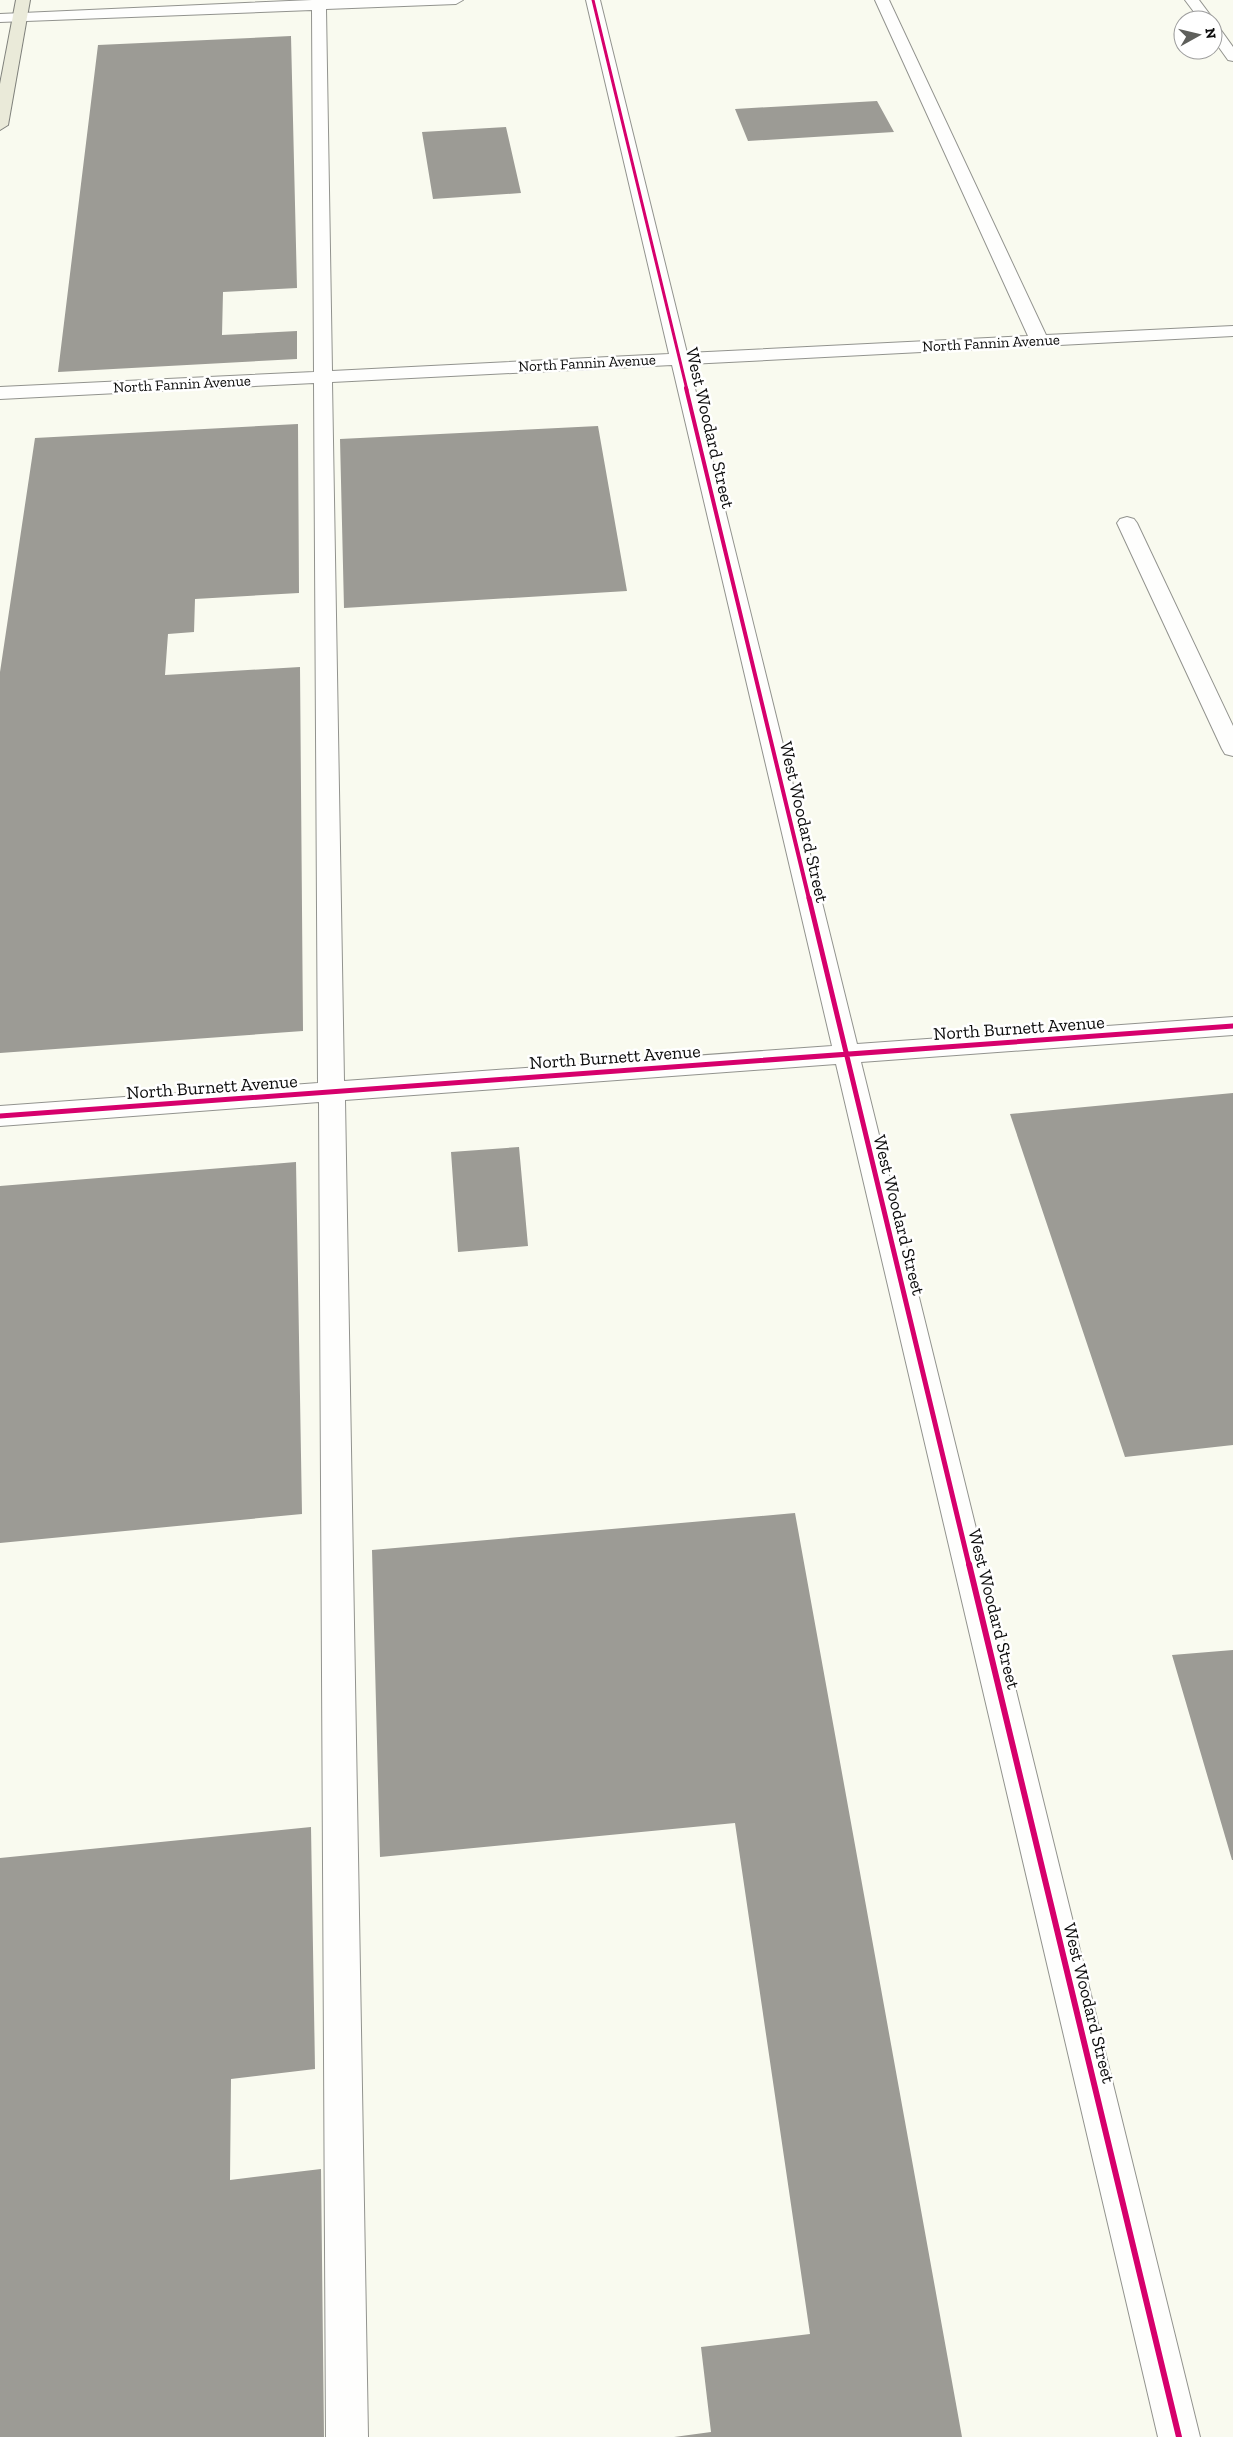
<svg xmlns="http://www.w3.org/2000/svg" width="1233" height="2437" font-family="'Zilla Slab',serif">
  <rect width="100%" height="100%" fill="#f9faef"/>
  <path fill="#9c9b95" d="M291,36L297,288L223,292L222,335L297,331V359L58,372L98,45Z
    M877,101L894,132L748,141L735,109Z
    M506,127L521,193L433,199L422,132Z
    M298,424L299,593L195,599L194,632L168,634L165,675L300,667L303,1031L0,1053V672L35,438Z
    M598,426L627,591L344,608L340,439Z
    M1233,1093V1445L1125,1457L1010,1114Z
    M519,1147L528,1246L458,1252L451,1152Z
    M296,1162L302,1514L0,1543V1186Z
    M795,1513L962,2437H674L711,2432L701,2347L810,2334L735,1823L380,1857L372,1550Z
    M1233,1650V1860H1232L1172,1655Z
    M311,1827L315,2069L231,2079L230,2180L321,2169L324,2437H0V1858Z"/>
  <g fill="none" stroke-linecap="round" stroke-linejoin="round">
    <defs>
      <path id="minor" d="M312,0H463L456,4L326,9L332,371L669,354L586,0H600L687,353L1028,336L875,0H889L1046,335L1233,326V336L689,364L857,1044L1233,1017V1035L861,1062L1200,2437H1158L836,1064L345,1100L368,2437H326L319,1102L0,1126V1106L318,1083L314,383L0,399V387L314,372L312,10L0,22V14ZM672,365L832,1046L344,1081L332,382Z
        M1185,0H1199L1214,20L1213,22L1200,20Z
        M1213,25L1218,26L1233,47V61L1228,60L1213,39Z
        M1127,517L1134,519L1137,523L1233,726V756L1225,754L1222,749L1117,523L1120,519Z"/>
      <path id="major" d="M16,0H30L8,125L0,130V84Z"/>
    </defs>
    <use href="#minor" stroke="#92938e" stroke-width="2"/>
    <use href="#major" stroke="#7f807b" stroke-width="2"/>
    <use href="#minor" fill="#fefefd" fill-rule="evenodd"/>
    <use href="#major" fill="#eaead9" fill-rule="evenodd"/>
    <defs>
      <path id="cycleway-far3" d="M593,0L687,390"/>
      <path id="cycleway-far2" d="M686,388L809,899"/>
      <path id="cycleway-far1" d="M809,898L969,1565
        M0,1116L1233,1026"/>
      <path id="cycleway" d="M969,1564L1179,2437"/>
    </defs>
    <use href="#cycleway-far3" stroke="#fff" stroke-width="5"/>
    <use href="#cycleway-far2" stroke="#fff" stroke-width="6"/>
    <use href="#cycleway-far1" stroke="#fff" stroke-width="8"/>
    <use href="#cycleway" stroke="#fff" stroke-width="9"/>
    <use href="#cycleway-far3" stroke="#d6006c" stroke-width="3"/>
    <use href="#cycleway-far2" stroke="#d6006c" stroke-width="4"/>
    <use href="#cycleway-far1" stroke="#d6006c" stroke-width="5"/>
    <use href="#cycleway" stroke="#d6006c" stroke-width="6"/>
  </g>
  <g text-anchor="middle" dominant-baseline="central" stroke-width="5" stroke-linejoin="round" paint-order="stroke">
    <g font-size="15" fill="#0b0b0b" stroke="#fff">
      <text transform="translate(991 343) rotate(-3)">North Fannin Avenue</text>
      <text transform="translate(587 363) rotate(-3)">North Fannin Avenue</text>
      <text transform="translate(182 384) rotate(-3)">North Fannin Avenue</text>
    </g>
    <g font-size="18" fill="#0b0b0b" stroke="#fff">
      <text transform="translate(710 428) rotate(77)">West Woodard Street</text>
      <text transform="translate(804 822) rotate(77)">West Woodard Street</text>
      <text transform="translate(1019 1028) rotate(-4)">North Burnett Avenue</text>
      <text transform="translate(615 1057) rotate(-4)">North Burnett Avenue</text>
      <text transform="translate(212 1087) rotate(-4)">North Burnett Avenue</text>
      <text transform="translate(899 1215) rotate(76)">West Woodard Street</text>
      <text transform="translate(994 1609) rotate(76)">West Woodard Street</text>
      <text transform="translate(1089 2003) rotate(76)">West Woodard Street</text>
    </g>
  </g>
  <g transform="translate(1198 35) rotate(82)"><circle r="24" fill="#ffffff" stroke="#9d9d9d"/>
  <path d="M0-4L9 19L0 12L-9 19Z" fill="#5e5f5b"/>
  <text y="-8" font-size="14" font-weight="bold" text-anchor="middle" fill="#0b0b0b">N</text>
  </g>
</svg>
